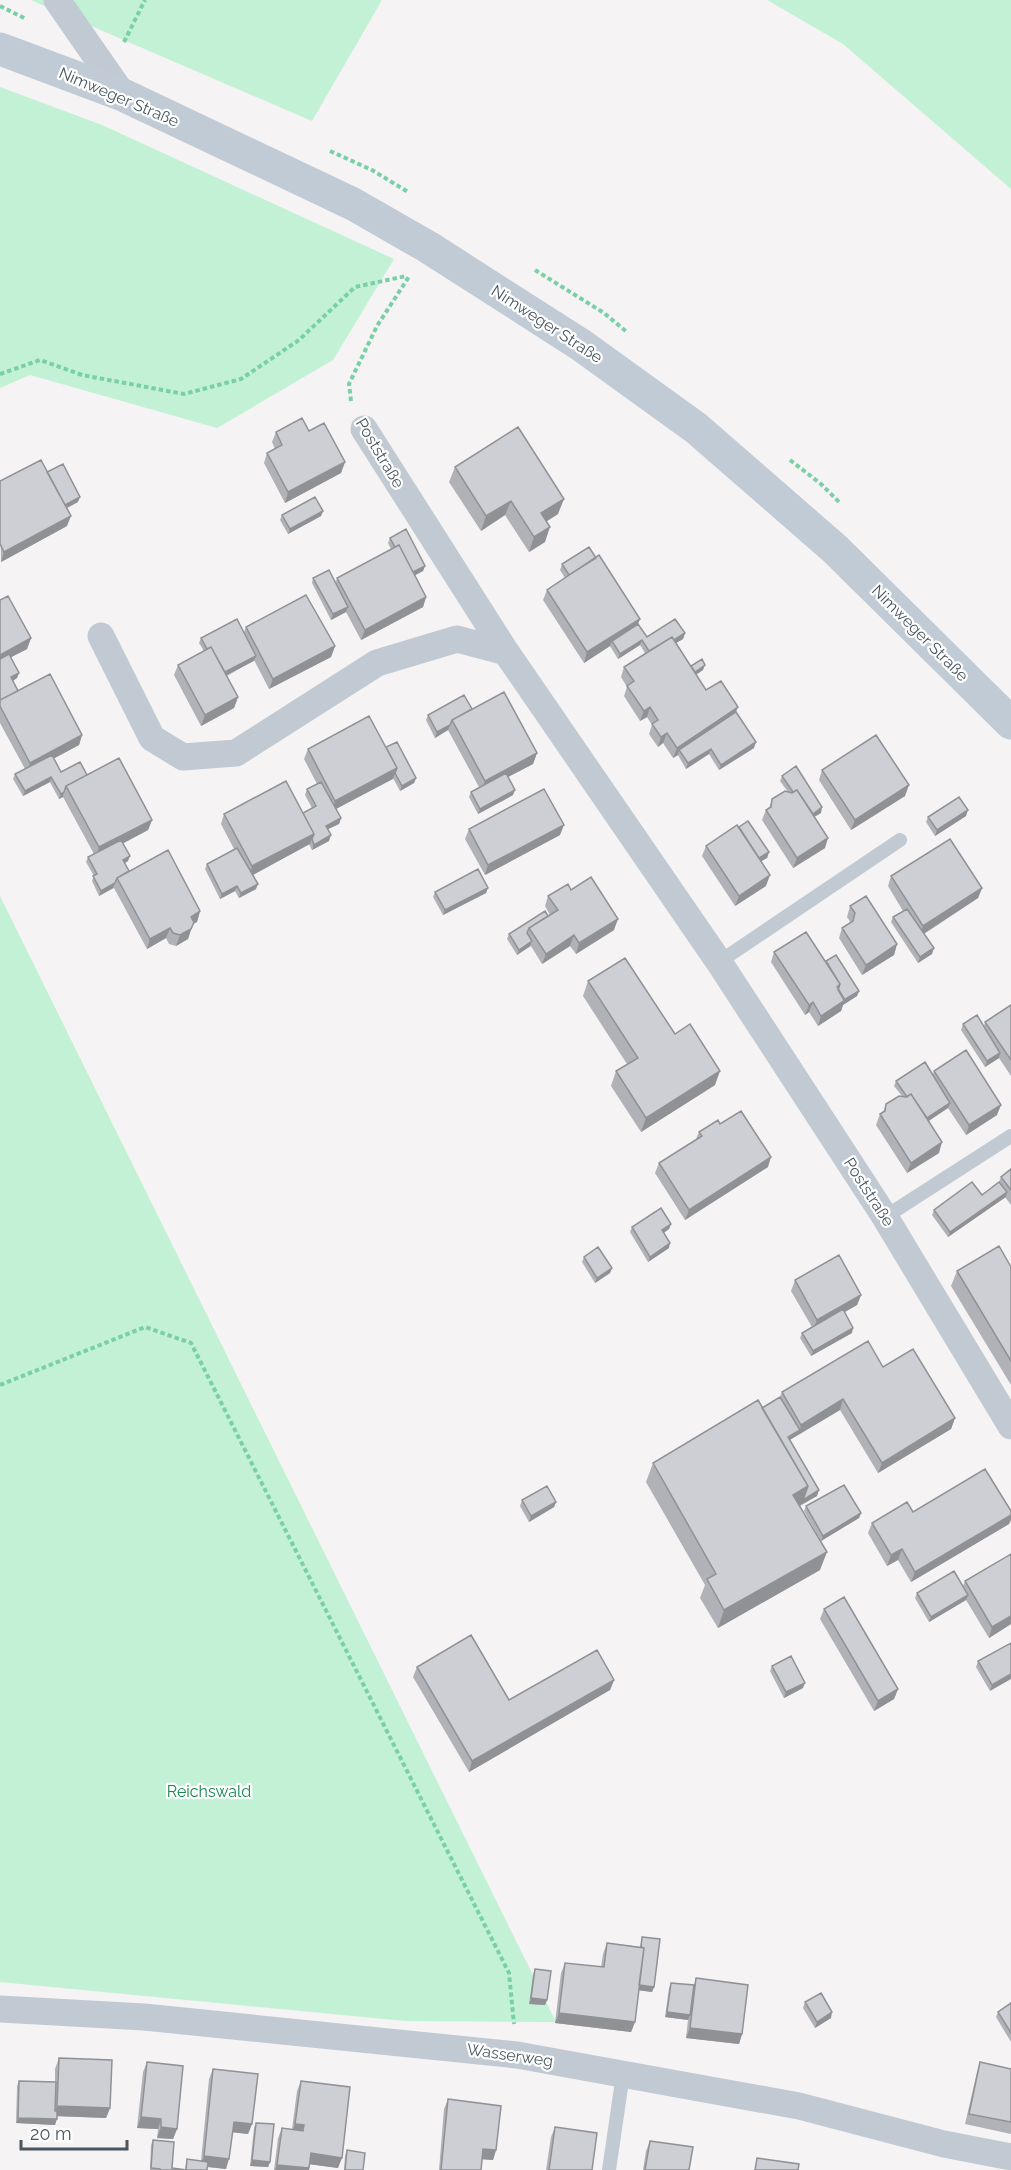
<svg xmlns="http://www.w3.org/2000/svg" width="1011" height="2170" font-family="Raleway,sans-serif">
  <rect width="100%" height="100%" fill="#f5f3f3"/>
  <path fill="#c3f1d5" d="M31,0H382L312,121Z
    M767,0H1011V189L843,44Z
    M0,87L102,125L394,259L333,360L217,428L30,375L0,388Z
    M0,896L556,2022L405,2021L0,1982Z"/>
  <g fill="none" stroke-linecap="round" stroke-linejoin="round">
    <path stroke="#7ad0a6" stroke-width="4" stroke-dasharray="4.5 3" stroke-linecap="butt" d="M0,6L26,19
      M124,42L145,0
      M330,151L372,170L408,192
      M535,270L604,313L628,333
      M0,374L40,360L82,375L184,394L241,379L299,340L355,287L406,276
      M351,401L349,384L377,326L410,275
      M790,460L821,484L841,504
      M0,1385L145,1327L191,1343L509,1973L514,2024"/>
    <path stroke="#c1cad2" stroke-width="14" d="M719,962L900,840
      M885,1217L1011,1136
      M609,2170L623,2074"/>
    <path stroke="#c1cad2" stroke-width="27" d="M57,0L123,95
      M364,429L506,652L719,962L885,1217L1011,1426
      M101,636L152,738L183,757L236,753L377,663L457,639L506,652
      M0,2009L144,2017L517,2055L799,2106L944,2144L1011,2157"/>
    <path stroke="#c1cbd6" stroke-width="33" d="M0,49L123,95L353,204L428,247L581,345L696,428L835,549L1011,723"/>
  </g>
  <path fill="#b0b2b7" d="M309,431L345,462L341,473L285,503L264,463L267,453L275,449L272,442L276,432Z
    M455,467L558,514L547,521L545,542L529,552L505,515L481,531L449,482Z
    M47,472L78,502L67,508V526L1,562L0,481Z
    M323,511L321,516L288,534L280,520L282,515Z
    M390,538L425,566L423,571L415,575L426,597L423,607L361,640L346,612L331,620L312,583L313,578L336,582L337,578L391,549L388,543Z
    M562,564L638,624L647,637L685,633L683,639L676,643L691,666L703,670L696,675L706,690L736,712L754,748L719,770L709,754L686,769L678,755L673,758L663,743L658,747L649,734L652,725L647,717L640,721L624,696L627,687L621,677L624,667L645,653L640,645L618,659L610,646L584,663L543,600L547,590L565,578L560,570Z
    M0,600L31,638L27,649L11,657L19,673L17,678L13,681L18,691L82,735L79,745L54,758L61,772L87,775L152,820L148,830L123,843L128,861L124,863L129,871L200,911L197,922L193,924L188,939L176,946L169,944L166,938L147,949L114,888L99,896L92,881L94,876L86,862L88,857L94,854L63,797L59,799L50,782L23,796L13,779L15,774L25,769L0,723Z
    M246,627L335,646L331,657L269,689L254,660L227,676L238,697L234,708L201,726L174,675L178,665L204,651L199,643L201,638L244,632Z
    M472,709L537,753L533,764L508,777L513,795L478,814L469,797L471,792L479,787L448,730L435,738L426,720L428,715Z
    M386,747L416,778L414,783L400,791L393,778L336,809L341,818L339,824L328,829L329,841L312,850L309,844L253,875L256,889L239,898L235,891L220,899L205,869L207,864L234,849L221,824L224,814L303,813L312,808L305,795L307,789L317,784L304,759L308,749Z
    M822,770L905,796L851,830L819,780Z
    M782,776L821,813L814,817L825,848L793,868L762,820L766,810L769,808L772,799L788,792L780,781Z
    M966,816L935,836L926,822L928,817Z
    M739,827L769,852L767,858L761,861L766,886L735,906L702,856L706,846Z
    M469,829L560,835L485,875L465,839Z
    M891,876L982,888L978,898L924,934L932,954L918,963L891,922L893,917L903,911L888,886Z
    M571,890L614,930L576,954L570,946L542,964L531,946L517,955L507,939L509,934L550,915L545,906L548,896Z
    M435,892L486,893L443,915L433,897Z
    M850,906L897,944L894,955L862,975L839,938L842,928L851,923L847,917Z
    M774,952L826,961L859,991L857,996L843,1005L841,1011L818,1026L809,1012L805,1015L771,962Z
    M588,981L675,1034L715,1085L641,1132L611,1086L616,1071L627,1064L583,996Z
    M1011,1005V1076L999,1058L985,1067L961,1030L963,1024L984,1026L985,1022Z
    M934,1071L997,1115L966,1135L948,1108L929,1121L939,1153L907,1173L876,1125L880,1114L883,1112L886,1104L902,1096L894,1086L896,1081L933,1074Z
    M720,1124L768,1167L685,1220L655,1173L659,1163L696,1139L699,1132Z
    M1011,1169V1205L1005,1197L948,1237L932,1215L934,1210L982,1195L999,1182L1001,1177Z
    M671,1224L669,1229L664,1233L669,1248L648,1262L630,1232L632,1227Z
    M584,1257L612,1268L610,1273L595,1283L582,1262Z
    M1011,1267V1385L951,1286L957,1271Z
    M795,1280L861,1295L857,1305L845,1312L852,1333L811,1356L800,1338L802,1333L812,1327L791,1291Z
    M883,1367L955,1418L951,1429L878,1473L840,1410L790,1440L817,1496L800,1506L820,1570L718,1628L700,1598L705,1585L646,1482L653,1463L762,1408L780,1397L782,1392Z
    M522,1500L556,1502L554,1507L529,1522L520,1506Z
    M806,1506L861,1513L859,1518L821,1541L804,1511Z
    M913,1512L1009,1524L911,1582L898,1560L887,1566L868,1533L872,1523Z
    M1011,1554V1624L989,1638L966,1600L929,1622L915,1598L917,1593L963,1586L965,1581Z
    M824,1609L898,1689L894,1699L874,1711L820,1619Z
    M1011,1643L990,1691L976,1667L978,1661Z
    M772,1666L803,1688L784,1698L770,1671Z
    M417,1667L509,1700L614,1680L610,1690L469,1772L413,1677Z
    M642,1937L654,1987L652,1992L639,1990L635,2022L631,2032L555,2023L561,1973L565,1963L601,1967L603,1954L607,1943L640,1947Z
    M535,1969L547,2000L545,2005L529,2004L533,1974Z
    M696,1978L742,2034L739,2044L686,2038L688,2020L665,2017L669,1988L671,1983L694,1985Z
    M805,2002L831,2018L815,2028L803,2008Z
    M1011,2003V2042L996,2017L998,2012Z
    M59,2058L110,2108L106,2118L57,2116L55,2125L16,2123L17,2086L19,2081L55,2082V2069Z
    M147,2062L177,2129L173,2139L157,2138L158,2129L137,2128L143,2072Z
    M980,2062L1011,2069V2134L965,2124L977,2072Z
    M213,2069L252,2124L248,2134L232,2132L226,2169L207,2167V2170H150L151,2145L153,2140L172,2168L185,2169L187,2159L201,2161L209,2079Z
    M301,2081L338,2168L310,2164L309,2170H274L278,2138L282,2128L292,2129L297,2091Z
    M448,2099L496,2150L493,2160L482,2159L481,2170H439L444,2109Z
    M256,2123L270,2162L268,2167L250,2166L254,2128Z
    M555,2127L592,2170H546L551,2137Z
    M650,2141L689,2170H643L646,2151Z
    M347,2150L363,2170H344L345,2156Z"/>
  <path fill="#909195" d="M345,462L341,473L285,503L288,492Z
    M80,497L78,502L59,512L61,507Z
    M564,499L558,514L536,528L541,513Z
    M511,501L505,515L481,531L486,516Z
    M323,511L321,516L288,534L290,529Z
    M71,516L67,526L1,562L4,552Z
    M550,527L545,542L529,552L534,537Z
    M425,566L423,571L408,579L410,574Z
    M426,597L423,607L361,640L365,630Z
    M348,607L346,612L331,620L333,614Z
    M640,619L636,629L612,641L610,646L584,663L587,652Z
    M685,633L683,639L649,659L651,653Z
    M31,638L27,649L0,663V655Z
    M642,640L640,645L618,659L620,654Z
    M335,646L331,657L269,689L273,679Z
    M256,656L254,661L219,679L221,674Z
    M705,665L703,670L689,679L691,674Z
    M19,673L17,678L9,683L11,677Z
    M238,697L234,708L201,726L205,715Z
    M650,707L647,717L640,721L644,711Z
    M738,707L734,717L679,750L678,755L673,758L677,748Z
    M450,725L448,730L435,738L437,732Z
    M667,733L663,743L658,747L661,737Z
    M82,735L79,745L27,773L30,763Z
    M756,742L754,748L719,770L721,765Z
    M711,749L709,754L686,769L688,763Z
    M537,753L533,764L481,791L485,781Z
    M397,768L393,779L332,811L335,801Z
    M51,777L50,782L23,796L25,791Z
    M416,778L414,783L400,791L402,786Z
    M909,785L905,796L851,830L855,820Z
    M515,790L513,795L478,814L480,809Z
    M64,792L63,797L59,799L61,794Z
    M822,807L821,813L807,821L809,816Z
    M968,810L966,816L935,836L937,830Z
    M341,818L339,824L324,831L326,826Z
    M152,820L148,830L96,858L99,847Z
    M564,825L560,835L485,875L488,865Z
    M314,834L310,844L249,877L252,866Z
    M331,835L329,841L312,850L314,845Z
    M828,838L825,848L793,868L797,858Z
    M769,852L767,858L753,866L755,861Z
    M130,856L128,861L121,866L123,860Z
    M770,875L766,886L735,906L739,896Z
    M115,883L113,888L99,896L101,891Z
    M258,884L256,889L239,898L241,893Z
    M237,886L235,891L220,899L222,894Z
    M488,888L486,893L443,915L445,910Z
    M982,888L978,898L920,936L923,926Z
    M200,911L197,922L187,927L191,917Z
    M618,919L614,930L576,954L579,943Z
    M170,928L166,938L147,949L150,939Z
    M191,929L188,939L176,946L180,935Z
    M574,935L570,946L542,964L546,954Z
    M532,941L530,946L517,955L519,950Z
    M897,944L894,955L862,975L866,965Z
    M934,948L932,954L918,963L920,957Z
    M859,991L857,996L843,1005L841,1011L818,1026L821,1016Z
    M813,1002L809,1012L805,1015L809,1005Z
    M1000,1053L999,1058L985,1067L987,1061Z
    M720,1071L715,1085L641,1132L646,1118Z
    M950,1103L948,1108L922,1125L923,1120Z
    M1001,1105L997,1115L966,1135L969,1125Z
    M942,1142L939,1153L907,1173L911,1163Z
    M771,1157L768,1167L685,1220L689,1210Z
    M1007,1192L1006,1197L948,1237L950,1232Z
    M671,1224L669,1229L660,1235L662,1230Z
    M670,1243L669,1248L648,1262L650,1257Z
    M612,1268L610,1273L595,1283L597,1278Z
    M861,1295L857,1305L813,1330L817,1320Z
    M853,1328L852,1333L811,1356L813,1351Z
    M843,1399L840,1410L786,1442L788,1437L800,1430L801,1425Z
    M955,1418L951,1429L878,1473L882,1463Z
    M808,1486L819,1490L817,1496L786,1513L793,1495Z
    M556,1502L554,1507L529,1522L531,1516Z
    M861,1513L859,1518L821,1541L823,1536Z
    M1011,1515V1520L1009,1524L911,1582L915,1572Z
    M902,1549L898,1560L887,1566L891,1555Z
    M827,1552L820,1570L718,1628L724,1610Z
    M968,1595L966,1600L929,1622L931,1617Z
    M1011,1616V1624L989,1638L992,1627Z
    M1011,1674V1679L990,1691L992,1685Z
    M614,1680L610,1690L469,1772L472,1761Z
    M805,1683L803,1688L784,1698L786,1692Z
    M898,1689L894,1699L874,1711L878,1701Z
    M638,1985L654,1987L652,1992L636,1990Z
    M531,1998L547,2000L545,2005L529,2004Z
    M667,2012L690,2015L688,2020L665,2017Z
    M832,2012L831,2018L815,2028L817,2022Z
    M559,2013L635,2022L631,2032L555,2023Z
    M690,2028L742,2034L739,2044L686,2038Z
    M57,2106L110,2108L106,2118L53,2116Z
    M141,2117L161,2119L158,2129L137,2128Z
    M18,2118L57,2119L55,2125L16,2123Z
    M234,2122L252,2124L248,2134L230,2132Z
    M295,2124L304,2125L300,2135L291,2134Z
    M161,2127L177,2129L173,2139L157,2138Z
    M483,2149L496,2150L493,2160L479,2159Z
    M311,2153L342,2158L338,2168L307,2164Z
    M204,2156L229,2159L226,2169L200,2166Z
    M252,2160L270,2162L268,2167L250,2166Z
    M277,2165L309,2168V2170H275Z"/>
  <path fill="#cdcfd5" stroke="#909195" stroke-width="1.5" d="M302,418L309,431L324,423L345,462L288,492L267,453L282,445L276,432Z
    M518,427L564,499L541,513L550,527L534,537L511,501L486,516L455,467Z
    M41,460L71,516L4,552L0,544V481Z
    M63,464L80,497L65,505L47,472Z
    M315,497L323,511L290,529L282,515Z
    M406,529L425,566L413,572L399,545L395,547L390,538Z
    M399,545L426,597L365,630L337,578Z
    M589,547L596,558L569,575L562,564Z
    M599,555L640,619L587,652L547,590Z
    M329,570L348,607L333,614L313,578Z
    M306,595L335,646L273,679L246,627Z
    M8,596L31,638L0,655V600Z
    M237,619L256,656L225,672L211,647L207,649L201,638Z
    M675,619L685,633L674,640L672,637L649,651L642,640L620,654L612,641L638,624L647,637Z
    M672,637L706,690L721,681L738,707L677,748L667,733L661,737L652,724L658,720L650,707L644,711L627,686L634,681L624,667Z
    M211,647L238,697L205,715L178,665Z
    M9,654L19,673L11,677L18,691L0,700V659Z
    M702,659L705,665L695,672L691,666Z
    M50,674L82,735L30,763L0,706V700Z
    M504,692L537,753L485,781L452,720Z
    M464,695L472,709L452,720L450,725L437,732L428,715Z
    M736,712L756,742L721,765L711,749L688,763L679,750Z
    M369,716L397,768L335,801L308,749Z
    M876,735L909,785L855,820L822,770Z
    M397,742L416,778L402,786L395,773L397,768L386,747Z
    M52,755L61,772L80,762L87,775L66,786L64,792L61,794L51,777L25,791L15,774Z
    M119,758L152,820L99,847L66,786Z
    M796,766L822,807L813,814L797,790L793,792L782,776Z
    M506,773L515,790L480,809L471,792Z
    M286,781L314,834L252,866L224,814Z
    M321,782L341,818L326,826L331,835L314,845L312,839L314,834L303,813L316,806L307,789Z
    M544,789L564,825L488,865L469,829Z
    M797,790L828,838L797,858L766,810L771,807L772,799L785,791L792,793Z
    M959,797L968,810L937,830L928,817Z
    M748,821L769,852L759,858L739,827Z
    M737,825L770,875L739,896L706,846Z
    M950,839L982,888L923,926L891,876Z
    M121,840L130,856L123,860L129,871L117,878L115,883L101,891L93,876L97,874L88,857Z
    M237,848L258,884L241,893L237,886L222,894L207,864Z
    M168,850L200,911L191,917L194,922L191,929L180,935L173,933L170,928L150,939L117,878Z
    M478,869L488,888L445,910L435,892Z
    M591,877L618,919L579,943L574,935L546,954L529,928L558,910L548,896L568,884L571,890Z
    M866,896L897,944L866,965L842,928L853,921L855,913L850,906Z
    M907,909L934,948L920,957L893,917Z
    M545,911L548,916L529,928L527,933L532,941L519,950L509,934Z
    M806,932L840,984L837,987L845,1000L821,1016L813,1002L809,1005L774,952Z
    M836,955L859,991L844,1000L838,990L840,984L826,961Z
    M625,958L675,1034L690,1024L720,1071L646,1118L616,1071L638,1058L588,981Z
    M1011,1005V1060L985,1022Z
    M977,1015L1000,1053L987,1061L963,1024Z
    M966,1050L1001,1105L969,1125L934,1071Z
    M925,1062L950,1103L927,1118L911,1094L907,1097L896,1081Z
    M911,1094L942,1142L911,1163L880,1114L885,1111L886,1104L899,1096L906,1097Z
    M741,1111L771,1157L689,1210L659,1163L702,1136L699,1132L718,1120L720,1124Z
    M1011,1169V1190L1001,1177Z
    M972,1182L982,1195L999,1182L1007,1192L950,1232L934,1210Z
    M661,1208L671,1224L662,1230L670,1243L650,1257L632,1227Z
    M999,1246L1011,1267V1361L957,1271Z
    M598,1247L612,1268L597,1278L584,1257Z
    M839,1255L861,1295L817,1320L795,1280Z
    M843,1309L853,1328L813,1351L802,1333Z
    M868,1341L883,1367L913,1349L955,1418L882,1463L843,1399L801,1425L782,1392Z
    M780,1397L800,1430L788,1437L819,1490L803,1500L808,1486L762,1408Z
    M758,1400L808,1486L793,1495L827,1552L724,1610L707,1579L716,1574L653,1463Z
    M985,1469L1011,1511V1515L915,1572L902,1549L891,1555L872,1523L907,1502L913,1512Z
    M844,1485L861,1513L823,1536L806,1506Z
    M547,1486L556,1502L531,1516L522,1500Z
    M1011,1554V1616L992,1627L965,1581Z
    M954,1571L968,1595L931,1617L917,1593Z
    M844,1597L898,1689L878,1701L824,1609Z
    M471,1635L509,1700L597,1650L614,1680L472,1761L417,1667Z
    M1011,1643V1674L992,1685L978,1661Z
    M791,1656L805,1683L786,1692L772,1666Z
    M642,1937L660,1939L654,1987L639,1985L644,1948L641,1947Z
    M607,1943L644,1948L635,2022L559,2013L565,1963L604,1967Z
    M535,1969L551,1971L547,2000L531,1998Z
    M696,1978L748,1985L742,2034L690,2028Z
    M671,1983L694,1985L690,2015L667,2012Z
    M821,1993L832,2012L817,2022L805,2002Z
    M1011,2003V2033L998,2012Z
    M59,2058L112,2060L110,2108L57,2106Z
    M147,2062L183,2066L177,2129L161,2127V2119L141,2117Z
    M980,2062L1011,2069V2122L969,2114Z
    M213,2069L258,2074L252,2124L234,2122L229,2159L204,2156Z
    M19,2081L56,2082L55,2111H57V2119L18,2118Z
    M301,2081L350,2087L342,2158L311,2153L309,2168L277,2165L282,2128L303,2131L304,2125L295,2124Z
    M448,2099L501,2106L496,2150L483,2149L481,2170H441Z
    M256,2123L274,2124L270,2162L252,2160Z
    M555,2127L597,2133L592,2170H549Z
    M153,2140L174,2142L172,2168L186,2170L187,2159L208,2162L207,2170H160V2169L151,2168Z
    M650,2141L693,2147L689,2170H645Z
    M347,2150L365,2153L363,2170H345Z
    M757,2158L799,2164L798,2170H755Z"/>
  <g text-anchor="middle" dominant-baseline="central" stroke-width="4.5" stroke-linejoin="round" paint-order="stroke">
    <g font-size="16" fill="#4a5661" stroke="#fff">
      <text transform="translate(119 97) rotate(23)">Nimweger Straße</text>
      <text transform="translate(547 324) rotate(33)">Nimweger Straße</text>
      <text transform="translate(380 453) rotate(59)">Poststraße</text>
      <text transform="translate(920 633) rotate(45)">Nimweger Straße</text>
      <text transform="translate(869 1192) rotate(57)">Poststraße</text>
      <text transform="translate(510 2055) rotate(8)">Wasserweg</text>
    </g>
    <g font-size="16" fill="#17864f" stroke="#fff">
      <text x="209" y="1791">Reichswald</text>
    </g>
  </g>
  <path d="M21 2140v9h106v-9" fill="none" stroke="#4a5661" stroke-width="3"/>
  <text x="30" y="2140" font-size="18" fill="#4a5661" stroke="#ffffff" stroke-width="4.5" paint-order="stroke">20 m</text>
</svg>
